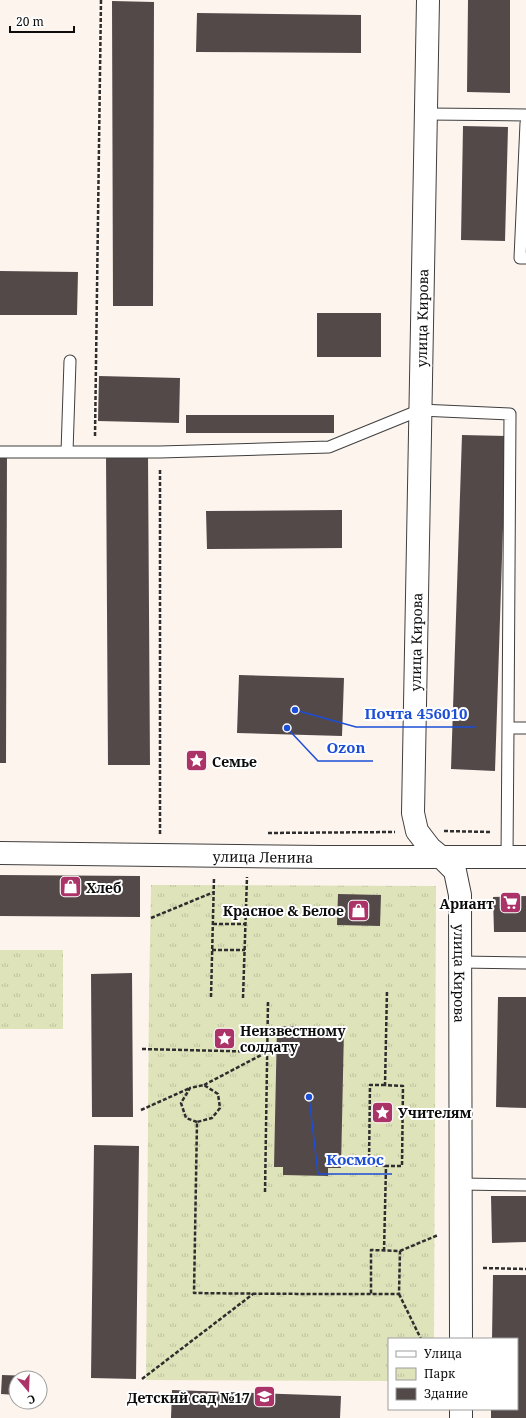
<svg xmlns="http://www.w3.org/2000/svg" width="526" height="1418" font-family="'Noto Serif',serif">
  <defs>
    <pattern id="park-tufts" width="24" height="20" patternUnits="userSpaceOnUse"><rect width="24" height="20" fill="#dfe3ba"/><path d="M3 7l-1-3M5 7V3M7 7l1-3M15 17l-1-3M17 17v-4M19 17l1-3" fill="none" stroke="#bec29f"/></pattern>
  </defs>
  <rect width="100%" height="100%" fill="#fdf4ed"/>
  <path fill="url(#park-tufts)" d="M151,885L436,886L434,1339H389V1381L146,1380L149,995Z
    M0,950H63V1029H0Z"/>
  <path fill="#534949" d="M468,0H510V93L467,92Z
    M112,1L154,2L153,306H113Z
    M197,13L361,15V53L196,52Z
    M463,126L508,127L505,241L461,240Z
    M0,271L78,272L77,315H0Z
    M317,313H381V357H317Z
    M99,376L180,378L179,423L98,421Z
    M186,415H334V433H186Z
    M462,435L506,436L495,771L451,769Z
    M0,451H7L6,763H0Z
    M106,455H148L150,765H108Z
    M342,510V548L207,549L206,511Z
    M239,675L344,678L342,736L237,733Z
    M0,875L140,876V917L0,916Z
    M338,894L381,895L380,926L337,925Z
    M526,896V932H494L493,897Z
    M132,973L133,1117H92L91,974Z
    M498,997H526V1108L496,1107Z
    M277,1026L344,1028L341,1168H328V1176L283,1175V1167H274Z
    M94,1145L139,1146L136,1379L91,1378Z
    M491,1196H526V1242L492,1243Z
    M493,1275H526V1418H491V1409H517V1339H492Z
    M2,1375L33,1376V1378H16V1395L1,1394Z
    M172,1390L341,1396L340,1418H171Z"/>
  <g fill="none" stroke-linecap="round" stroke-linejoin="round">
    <defs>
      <path id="service" d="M426,114L526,115
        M526,123L520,258H526
        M0,452H160L329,447L420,410L510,414L508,728
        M67,452L70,361
        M507,857L508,728H526
        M460,962L526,963
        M460,1184L526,1185"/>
      <g id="minor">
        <path id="s1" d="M428,0L413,813L417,831L430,848L441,857L455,871L460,895L461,1339"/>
        <path id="s2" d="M0,853L321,857H526"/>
        <path d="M461,1409V1418"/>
      </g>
    </defs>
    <use href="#service" stroke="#3f3f3f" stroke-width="13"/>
    <use href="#minor" stroke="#3f3f3f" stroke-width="24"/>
    <path stroke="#2e2e2e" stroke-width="2.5" stroke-dasharray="4 2" stroke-linecap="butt" d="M95,436L101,0
      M444,831L491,832
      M268,833L395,832
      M160,834V469
      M151,918L214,892
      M213,924H245
      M212,950H245
      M211,997L214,878
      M243,998L247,877
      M142,1049L267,1052
      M204,1085L267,1052
      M385,1085H370L369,1165L386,1166
      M141,1110L190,1088
      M197,1122L186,1118L181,1103L190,1088L204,1085L218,1094L220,1108L212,1118L197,1122L194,1293C262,1294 331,1294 399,1294L400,1251L371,1250V1294
      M265,1192L268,1001
      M384,1251L386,1166H402L403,1086L385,1085L387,990
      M400,1251L438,1235
      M483,1268L526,1269
      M399,1294L421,1339
      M142,1379L253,1294"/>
    <use href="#service" stroke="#fff" stroke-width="11"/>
    <use href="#minor" stroke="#fff" stroke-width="22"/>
  </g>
  <defs>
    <symbol id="sight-square" viewBox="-11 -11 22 22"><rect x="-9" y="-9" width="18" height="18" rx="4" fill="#ac3367" stroke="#fff"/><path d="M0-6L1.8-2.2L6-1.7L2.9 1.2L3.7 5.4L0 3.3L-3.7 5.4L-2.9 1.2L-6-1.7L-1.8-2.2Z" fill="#fff"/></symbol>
    <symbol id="shop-square" viewBox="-11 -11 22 22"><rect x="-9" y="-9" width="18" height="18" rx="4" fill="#ac3367" stroke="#fff"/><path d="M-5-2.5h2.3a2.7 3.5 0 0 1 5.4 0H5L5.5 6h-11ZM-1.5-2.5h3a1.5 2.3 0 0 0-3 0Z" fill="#fff"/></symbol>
    <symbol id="supermarket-square" viewBox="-11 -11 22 22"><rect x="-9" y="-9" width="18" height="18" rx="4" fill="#ac3367" stroke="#fff"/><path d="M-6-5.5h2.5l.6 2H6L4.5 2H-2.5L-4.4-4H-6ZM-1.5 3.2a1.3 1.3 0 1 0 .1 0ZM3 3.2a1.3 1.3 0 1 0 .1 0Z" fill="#fff"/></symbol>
    <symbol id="school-square" viewBox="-11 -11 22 22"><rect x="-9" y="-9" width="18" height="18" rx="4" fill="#ac3367" stroke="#fff"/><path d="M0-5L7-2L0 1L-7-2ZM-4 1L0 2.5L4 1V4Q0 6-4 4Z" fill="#fff"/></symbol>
  </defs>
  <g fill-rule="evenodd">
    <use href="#sight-square" x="184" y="748" width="25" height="25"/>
    <use href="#shop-square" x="58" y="874" width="25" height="25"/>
    <use href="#supermarket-square" x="498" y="890" width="25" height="25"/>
    <use href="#shop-square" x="346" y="898" width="25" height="25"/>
    <use href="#sight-square" x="212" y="1026" width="25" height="25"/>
    <use href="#sight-square" x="370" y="1100" width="25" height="25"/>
    <use href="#school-square" x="252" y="1384" width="25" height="25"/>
  </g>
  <g text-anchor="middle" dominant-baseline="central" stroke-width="4" stroke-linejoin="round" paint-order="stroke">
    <g font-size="14" fill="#0c0c0c" stroke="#fff">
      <text transform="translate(422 318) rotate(-89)">улица Кирова</text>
      <text transform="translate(416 642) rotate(-89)">улица Кирова</text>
      <text stroke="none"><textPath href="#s2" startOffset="263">улица Ленина</textPath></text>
      <text stroke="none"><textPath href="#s1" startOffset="990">улица Кирова</textPath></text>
    </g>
    <g font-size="14" font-weight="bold" fill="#0c0c0c" stroke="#fff" text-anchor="start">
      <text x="212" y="761">Семье</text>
      <text x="86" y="887">Хлеб</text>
      <text x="494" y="903" text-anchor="end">Ариант</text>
      <text x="344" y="910" text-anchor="end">Красное &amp; Белое</text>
      <text x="240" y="1030">Неизвестному<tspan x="240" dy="16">солдату</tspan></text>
      <text x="398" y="1112">Учителям</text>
      <text x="250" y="1397" text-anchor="end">Детский сад №17</text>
    </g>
  </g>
  <path fill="none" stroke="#1d4ed8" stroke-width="1.5" d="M295 710L356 727H475M287 728L318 761H373M309 1097L318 1174H392"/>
  <g fill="#1d4ed8" stroke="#fff" stroke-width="1.5">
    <circle cx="295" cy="710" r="4"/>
    <circle cx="287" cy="728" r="4"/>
    <circle cx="309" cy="1097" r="4"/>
  </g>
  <g font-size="15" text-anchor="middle" font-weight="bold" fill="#1d4ed8" stroke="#fff" stroke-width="4" stroke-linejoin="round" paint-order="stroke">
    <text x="416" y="719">Почта 456010</text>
    <text x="346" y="753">Ozon</text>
    <text x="355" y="1165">Космос</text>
  </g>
  <rect x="388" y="1338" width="130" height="72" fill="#ffffff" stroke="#9e9e9e"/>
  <rect x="396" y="1351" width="20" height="6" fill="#ffffff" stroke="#9e9e9e"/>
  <text x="424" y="1358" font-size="12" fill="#0c0c0c">Улица</text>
  <rect x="396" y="1368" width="20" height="12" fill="url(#park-tufts)" stroke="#9e9e9e"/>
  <text x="424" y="1378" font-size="12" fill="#0c0c0c">Парк</text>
  <rect x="396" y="1388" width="20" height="12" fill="#534949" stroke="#9e9e9e"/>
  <text x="424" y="1398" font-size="12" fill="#0c0c0c">Здание</text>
  <g transform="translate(28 1390) rotate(161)"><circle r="19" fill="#ffffff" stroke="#9e9e9e"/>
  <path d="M0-3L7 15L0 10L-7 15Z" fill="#ac3367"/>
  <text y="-6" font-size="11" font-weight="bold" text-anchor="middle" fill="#0c0c0c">С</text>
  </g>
  <path d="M10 26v6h64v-6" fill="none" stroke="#0c0c0c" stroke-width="2"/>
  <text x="16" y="26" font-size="12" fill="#0c0c0c" stroke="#ffffff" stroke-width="3" paint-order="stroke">20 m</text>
</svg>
